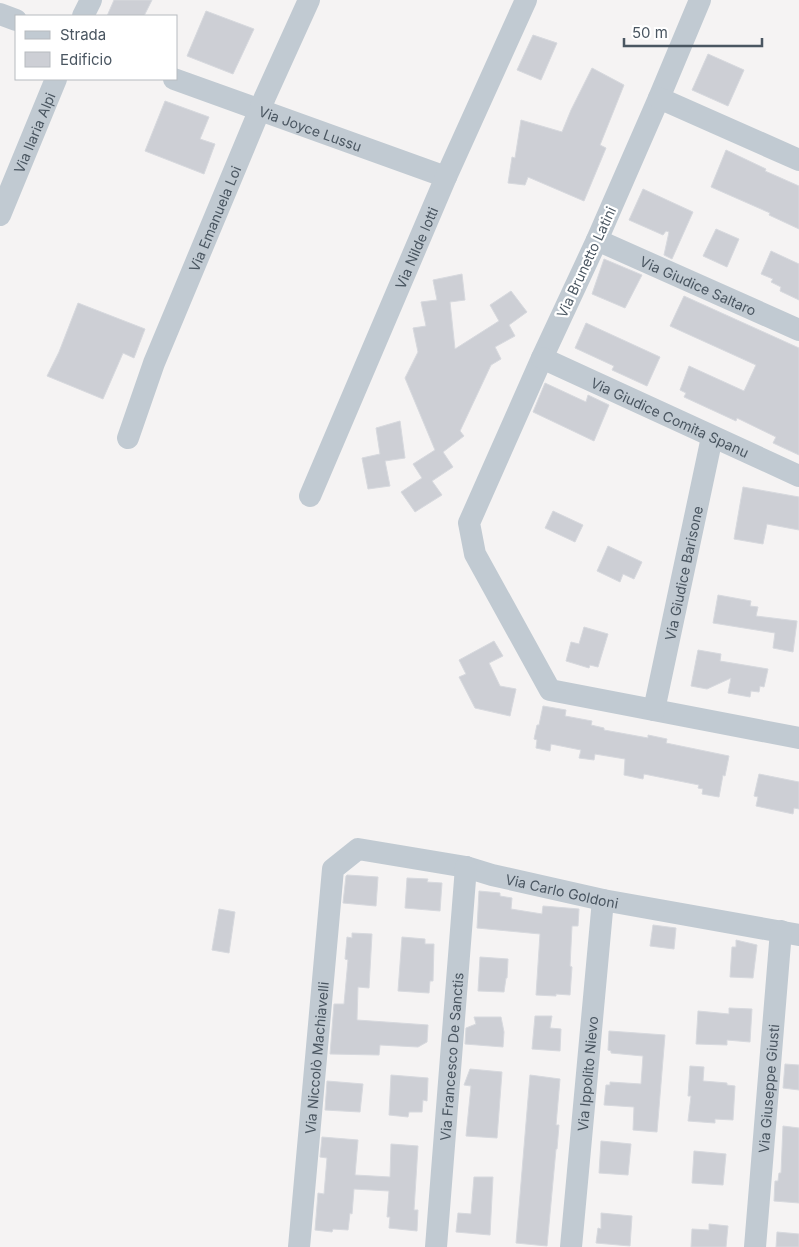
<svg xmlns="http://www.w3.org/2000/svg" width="799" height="1247" font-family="Inter,sans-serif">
  <rect width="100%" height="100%" fill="#f5f3f3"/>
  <path fill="#cdcfd5" stroke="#d7d9de" d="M114,0H152L144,16H107Z
    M206,11L254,29L233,74L187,56Z
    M533,35L557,43L541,80L517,70Z
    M708,54L744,70L728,106L692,90Z
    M592,68L624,85L600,145L606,148L584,201L528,177L525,185L508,183L512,157L515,158L521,120L562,132L571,110Z
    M165,101L209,117L200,139L215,144L204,174L145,151Z
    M726,150L766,169L765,171L799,186V229L769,215L770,213L711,187Z
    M643,189L693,212L672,259L664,255L669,232L666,231L663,235L629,220Z
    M716,229L739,239L727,267L703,256Z
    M771,251L799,264V300L780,291L781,287L771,282L773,279L761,274Z
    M604,259L642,275L625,308L592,294Z
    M462,274L465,300L450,302L455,349L499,321L490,305L511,291L527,312L509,325L515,336L495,347L501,359L491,365L460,431L464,436L443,452L453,467L432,481L442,495L415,512L401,492L422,478L413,464L435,450L405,378L418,352L413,328L426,326L421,302L437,300L433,280Z
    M684,296L799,348V455L773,443L776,437L737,418L736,421L684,397L686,393L680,390L689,366L744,391L756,365L670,326Z
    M78,303L145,329L134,358L123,353L103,399L47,376L59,352Z
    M586,323L660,357L647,386L612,370L614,366L575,348Z
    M545,383L586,402L588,395L609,405L594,441L533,412Z
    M400,421L405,458L385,461L390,486L368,489L362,458L380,454L376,428Z
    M743,487L799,497V530L767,524L763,544L734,539Z
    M553,511L583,525L575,542L545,528Z
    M608,546L642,562L634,579L623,574L620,582L597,571Z
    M718,595L751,601L750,606L758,607L756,616L797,621L793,652L773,648L775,633L713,623Z
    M584,627L608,634L598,667L590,665L589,668L566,661L571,642L579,644Z
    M494,641L503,656L489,663L500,686L516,689L510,716L475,708L459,677L466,674L459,660Z
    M698,650L721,654L720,661L768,669L764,687L760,686L759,692L751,691L750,697L728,693L731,678L707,689L691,686Z
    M543,706L566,710L565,716L592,721L591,725L604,728V730L648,738V735L667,739L666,743L729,756L725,776L723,775L719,797L702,794L703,789L698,788L699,785L644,774L643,779L624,775L625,759L595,754L594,760L579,758L581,750L551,744L550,751L536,748L537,740L534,739L537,725H539Z
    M759,774L799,782V809L794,808L793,814L756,806L758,797L754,796Z
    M347,875L378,877L376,906L343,903L346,876Z
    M407,878L428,879L427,882L442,883L440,911L405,908Z
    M479,891L500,893V896L512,898L511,909L542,914L543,906L579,909L578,926H572L570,966L572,967L570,995L556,994V996L536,995L540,934L477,928Z
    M219,909L235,912L229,953L212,950Z
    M653,925L676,928L674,949L650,946Z
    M352,933L372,934L369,988L358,987L357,1020L428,1025L427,1042L418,1047L380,1045L379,1055L330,1054L334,1004H344L348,960L345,959L347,937L352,938Z
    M402,937L425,939V944H434L433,981H430L429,993L398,991Z
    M736,940L757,945L753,978L730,977L732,947H736Z
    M480,957L508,959L507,978H506L504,992L478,991Z
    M729,1008L752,1009L750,1042L727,1040V1045L696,1044L698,1011L729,1014Z
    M535,1016H552L550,1028L561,1029L560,1051L532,1049Z
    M474,1017H501L504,1032L503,1047L465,1044L466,1028L476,1024Z
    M609,1031L665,1035L657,1132L633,1130L634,1107L604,1105L606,1085H610V1082L641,1084L643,1056L611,1053V1051L608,1050Z
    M785,1064L799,1065V1090L783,1088Z
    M690,1066L704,1067L703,1081L727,1083V1085L735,1086L733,1120L715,1119V1123L688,1121L691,1096H688Z
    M470,1069L502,1072L497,1138L466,1136L471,1086L464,1085Z
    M391,1075L428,1078L427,1101L423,1100L422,1112H409L408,1117L389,1115Z
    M530,1075L560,1079L556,1125H559L557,1149H556L547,1246L516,1243Z
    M327,1081L363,1084L360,1112L325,1110Z
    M783,1126L799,1128V1203L774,1201L775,1181H778L779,1173H781Z
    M322,1137L358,1140L355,1175L390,1177L391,1144L418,1146L414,1210H418L417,1231L389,1228L390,1217H387L389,1191L354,1189L352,1214L350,1213L348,1230L333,1229L332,1232L315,1230L318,1193L324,1194L327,1158L320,1157Z
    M601,1141L631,1144L628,1175L599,1173Z
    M694,1151L726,1154L723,1185L692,1183Z
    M474,1177H493L490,1235L456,1232L458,1213L471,1214Z
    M601,1213L632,1216L630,1246L596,1243L598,1228L601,1229Z
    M709,1224L728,1226L726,1247H691L692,1229L709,1230Z
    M777,1232L799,1234V1247H776Z"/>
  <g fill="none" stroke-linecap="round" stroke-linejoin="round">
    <g stroke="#c1cad2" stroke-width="22">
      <path d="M700,0L659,98L597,240L542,358L469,523L475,554L550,690L799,738"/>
      <path d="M0,14L16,20"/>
      <path d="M83,16L91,0"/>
      <path id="s1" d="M174,79L446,177"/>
      <path d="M659,98L799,160"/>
      <path id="s2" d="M0,215L56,79"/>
      <path id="s3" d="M597,240L799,330"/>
      <path id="s4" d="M542,358L799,476"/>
      <path id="s5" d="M128,438L154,363L265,97L309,0"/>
      <path id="s6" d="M310,496L446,177L526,0"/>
      <path id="s7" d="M654,710L712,437"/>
      <path id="s8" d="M299,1247L333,869L358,849L466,867L492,875L603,900L799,935"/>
      <path id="s9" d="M436,1247L466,867"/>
      <path id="s10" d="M571,1247L603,900"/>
      <path id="s11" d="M755,1247L781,931"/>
    </g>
  </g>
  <g text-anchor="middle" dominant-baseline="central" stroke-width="4.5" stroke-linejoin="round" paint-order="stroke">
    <g font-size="14" fill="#4a5661" stroke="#fff">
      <text stroke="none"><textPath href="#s1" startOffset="145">Via Joyce Lussu</textPath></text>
      <text stroke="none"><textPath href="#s2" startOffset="89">Via Ilaria Alpi</textPath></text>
      <text stroke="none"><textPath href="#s5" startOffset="236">Via Emanuela Loi</textPath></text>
      <text stroke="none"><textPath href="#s6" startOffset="270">Via Nilde Iotti</textPath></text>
      <text transform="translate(586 262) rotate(-65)">Via Brunetto Latini</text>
      <text stroke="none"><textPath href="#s3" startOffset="111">Via Giudice Saltaro</textPath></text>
      <text stroke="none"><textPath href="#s4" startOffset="141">Via Giudice Comita Spanu</textPath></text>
      <text stroke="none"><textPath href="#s7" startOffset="140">Via Giudice Barisone</textPath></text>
      <text stroke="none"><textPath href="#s8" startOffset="620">Via Carlo Goldoni</textPath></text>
      <text stroke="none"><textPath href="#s9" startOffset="191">Via Francesco De Sanctis</textPath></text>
      <text stroke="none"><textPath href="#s8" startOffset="190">Via Niccolò Machiavelli</textPath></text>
      <text stroke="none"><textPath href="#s10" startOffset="174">Via Ippolito Nievo</textPath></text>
      <text stroke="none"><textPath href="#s11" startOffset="159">Via Giuseppe Giusti</textPath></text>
    </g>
  </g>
  <rect x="15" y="15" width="162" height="65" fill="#ffffff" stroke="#b7bbc0"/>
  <rect x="25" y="31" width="25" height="8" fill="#c1cad2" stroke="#b7bbc0"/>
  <text x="60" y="40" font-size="15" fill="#4a5661">Strada</text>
  <rect x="25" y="52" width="25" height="15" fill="#cdcfd5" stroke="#b7bbc0"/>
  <text x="60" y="65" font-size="15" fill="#4a5661">Edificio</text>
  <path d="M624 38v8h138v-8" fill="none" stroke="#4a5661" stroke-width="2.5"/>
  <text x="632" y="38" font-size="15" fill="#4a5661" stroke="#ffffff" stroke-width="4" paint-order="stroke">50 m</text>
</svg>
